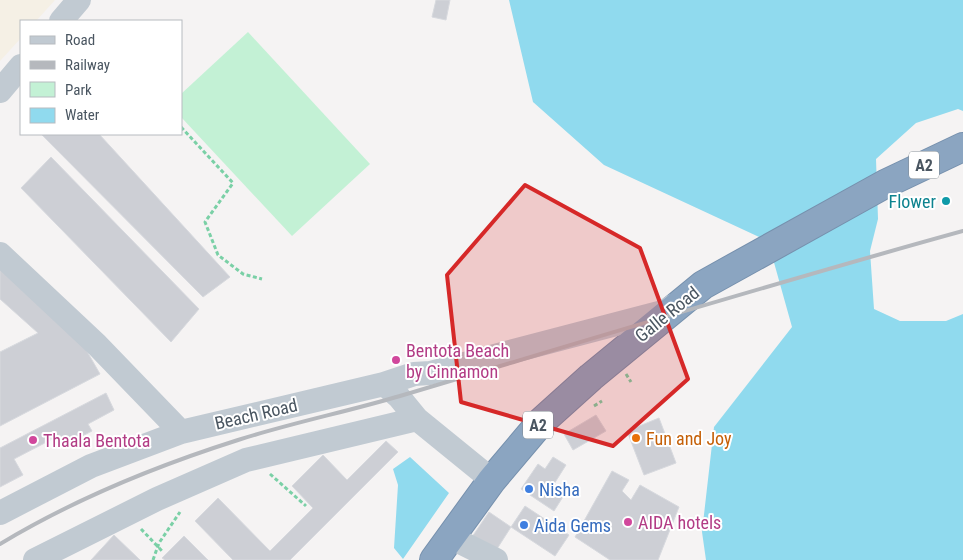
<svg xmlns="http://www.w3.org/2000/svg" width="963" height="560" font-family="'Roboto Condensed',sans-serif">
  <rect width="100%" height="100%" fill="#f5f3f3"/>
  <path fill="#c3f1d5" d="M248,32L370,164L292,236L181,117V94Z"/>
  <path fill="#f5f0e5" d="M0,0H55L36,21H21V38L0,61Z"/>
  <path fill="#90daee" d="M509,0H963V111L958,109L916,123L876,159L878,219L870,251L874,309L900,321H946L963,314V560H706L702,532L714,427L792,327L768,241L604,165L533,102Z
    M410,457L449,493L403,559L394,548L398,485L393,469Z"/>
  <path fill="#cdcfd5" stroke="#d7d9de" d="M436,0H450L446,20L432,17Z
    M41,134H99L230,277L203,297Z
    M51,157L199,309L171,342L21,188Z
    M0,262L69,320L100,374L0,426V352L38,333L0,299Z
    M106,393L114,410L88,424L92,431L65,445L60,435L14,459L23,475L0,487V448Z
    M596,415L606,431L573,450L564,434Z
    M659,418L676,463L644,475L627,431Z
    M386,441L398,452L290,560H233L195,521L218,498L270,551L313,508L292,486L323,455L347,480Z
    M553,457L566,465L554,484L566,492L554,511L521,489L538,464L545,469Z
    M612,471L629,480L622,491L631,500L640,485L679,507L658,560H610L575,537Z
    M525,506L569,535L555,556L511,527Z
    M489,512L511,527L495,552L472,537Z
    M114,535L140,560H91Z
    M184,536L208,560H165L162,558Z"/>
  <g fill="none" stroke-linecap="round" stroke-linejoin="round">
    <defs>
      <path id="highway" d="M434,560L492,480L541,422L591,377L703,285L885,184L963,147"/>
    </defs>
    <use href="#highway" stroke="#7690ad" stroke-width="30"/>
    <path stroke="#7ad0a6" stroke-width="3" stroke-dasharray="4 2.5" stroke-linecap="butt" d="M181,127L233,183L205,222L218,255L243,274L262,279
      M626,374L631,382
      M594,406L602,401
      M270,474L306,506
      M141,529L163,552
      M153,560L159,543L180,512"/>
    <path stroke="#c1cad2" stroke-width="24" d="M61,21L79,0
      M0,91L21,66
      M0,254L97,345L181,432
      M384,384L414,374L430,373L666,311L673,306
      M0,513L91,466L181,432L384,384L399,397L417,419L492,480
      M450,537L496,560
      M35,560L157,499L246,460L417,419"/>
    <use href="#highway" stroke="#8ba5c1" stroke-width="28"/>
    <path stroke="#b5b8bd" stroke-width="4" d="M0,544C73,500 156,466 238,440C291,423 346,412 400,396C588,340 774,283 963,231"/>
  </g>
  <path fill="#d62828" fill-opacity="0.2" stroke="#d62828" stroke-width="4" stroke-linejoin="round" d="M525,185L640,248L688,379L613,446L461,402L447,275Z"/>
  <circle fill="#0f9aa8" stroke="#fff" stroke-width="2" cx="946" cy="201" r="5"/>
  <g fill="#d1479c" stroke="#fff" stroke-width="2">
    <circle cx="396" cy="360" r="5"/>
    <circle cx="33" cy="440" r="5"/>
    <circle cx="628" cy="522" r="5"/>
  </g>
  <circle fill="#e8710a" stroke="#fff" stroke-width="2" cx="636" cy="438" r="5"/>
  <g fill="#3f7fe0" stroke="#fff" stroke-width="2">
    <circle cx="529" cy="489" r="5"/>
    <circle cx="524" cy="525" r="5"/>
  </g>
  <g text-anchor="middle" dominant-baseline="central" stroke-width="4" stroke-linejoin="round" paint-order="stroke">
    <g fill="#fff" stroke="#808990" stroke-width="1">
      <rect x="909" y="151.5" width="30" height="27" rx="4"/>
      <rect x="523" y="411.5" width="30" height="27" rx="4"/>
    </g>
    <g font-size="16" font-weight="bold" fill="#4a5661">
      <text x="924" y="165">A2</text>
      <text x="538" y="425">A2</text>
    </g>
    <g font-size="18" fill="#0d838f" stroke="#fff" text-anchor="end">
      <text x="936" y="201">Flower</text>
    </g>
    <g font-size="18" fill="#4a5661" stroke="#fff">
      <text transform="translate(667 314) rotate(-39)">Galle Road</text>
      <text transform="translate(256 414) rotate(-13)">Beach Road</text>
    </g>
    <g font-size="18" fill="#b23c85" stroke="#fff" text-anchor="start">
      <text x="406" y="350">Bentota Beach<tspan x="406" dy="21">by Cinnamon</tspan></text>
      <text x="43" y="440">Thaala Bentota</text>
      <text x="638" y="522">AIDA hotels</text>
    </g>
    <g font-size="18" fill="#c56008" stroke="#fff" text-anchor="start">
      <text x="646" y="438">Fun and Joy</text>
    </g>
    <g font-size="18" fill="#366cbe" stroke="#fff" text-anchor="start">
      <text x="539" y="489">Nisha</text>
      <text x="534" y="525">Aida Gems</text>
    </g>
  </g>
  <rect x="20" y="20" width="162" height="115" fill="#ffffff" stroke="#b7bbc0"/>
  <rect x="30" y="36" width="25" height="8" fill="#c1cad2" stroke="#b7bbc0"/>
  <text x="65" y="45" font-size="15" fill="#4a5661">Road</text>
  <rect x="30" y="61" width="25" height="8" fill="#b5b8bd" stroke="#b7bbc0"/>
  <text x="65" y="70" font-size="15" fill="#4a5661">Railway</text>
  <rect x="30" y="82" width="25" height="15" fill="#c3f1d5" stroke="#b7bbc0"/>
  <text x="65" y="95" font-size="15" fill="#4a5661">Park</text>
  <rect x="30" y="108" width="25" height="15" fill="#90daee" stroke="#b7bbc0"/>
  <text x="65" y="120" font-size="15" fill="#4a5661">Water</text>
</svg>
